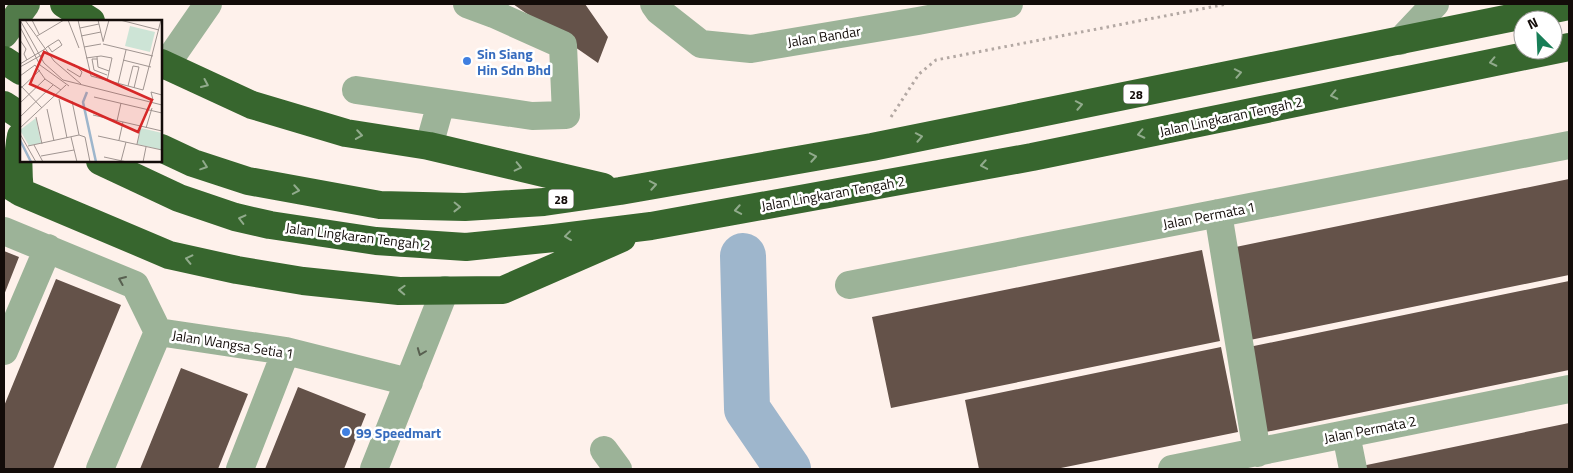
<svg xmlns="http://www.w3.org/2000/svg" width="1573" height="473" font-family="'Titillium Web',sans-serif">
  <rect width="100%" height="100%" fill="#fef1eb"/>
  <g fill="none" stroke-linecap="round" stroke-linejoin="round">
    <path stroke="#9eb6cc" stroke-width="46" d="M743,256L747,409L788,469"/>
  </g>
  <path fill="#645249" d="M513,4H585L608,37L598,63Z
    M1569,179V275L1245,341L1226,249Z
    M1202,250L1220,341L891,408L872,317Z
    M4,251L19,257L4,295Z
    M56,279L121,305L53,469H4V406Z
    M1569,281V370L1261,433L1244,348Z
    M1221,347L1238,432L1056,469H979L965,400Z
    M181,368L248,394L218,469H140Z
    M298,387L366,414L344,469H265Z
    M1569,423V469H1357V467Z"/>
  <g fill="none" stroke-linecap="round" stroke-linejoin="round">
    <path stroke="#b3a8a3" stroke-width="3" stroke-dasharray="2.5 4" stroke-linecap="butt" d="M891,117L919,74L936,60L1227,4"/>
    <path stroke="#9cb398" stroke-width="28" d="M654,4L659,11L701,44L751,49L918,21L1009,4
      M1400,41L1435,4
      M165,66L208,4
      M356,90L532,116L566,115L563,45L494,14L467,4
      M429,146L441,103
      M1218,213L1257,453
      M4,231L135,285L158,332
      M849,285L1569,145
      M158,332L286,351L409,382
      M4,351L48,248
      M1346,434L1353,469
      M604,450L618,469
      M100,469L158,332
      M240,469L286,351
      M374,469L445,290
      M1172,469L1569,389"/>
    <path stroke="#527b4a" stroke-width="28" d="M4,34L26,4"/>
    <path stroke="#37662e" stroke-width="28" d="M64,4L91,21
      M4,60L21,71
      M161,63L252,105L346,133L429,146L603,187
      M4,105L21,116
      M161,148L193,163L248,181L380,205L465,207L544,202L620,191L872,147L1569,6
      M100,161L179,198L235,217L270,225L376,241L466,247L554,238L651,226L1032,157L1569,47
      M4,182L20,192L169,255L237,270L303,281L399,291L503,290L622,238
      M20,192C18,173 17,155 21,136"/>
  </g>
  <defs><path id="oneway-chevron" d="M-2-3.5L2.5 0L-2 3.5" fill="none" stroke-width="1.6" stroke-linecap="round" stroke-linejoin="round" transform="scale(1.25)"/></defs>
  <g stroke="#91ab8c">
    <use href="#oneway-chevron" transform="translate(1493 62) rotate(168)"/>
    <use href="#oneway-chevron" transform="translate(1238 73) rotate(-11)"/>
    <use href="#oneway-chevron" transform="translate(205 84) rotate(24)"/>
    <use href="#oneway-chevron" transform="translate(1334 95) rotate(168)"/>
    <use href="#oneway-chevron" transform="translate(1079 105) rotate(-11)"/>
    <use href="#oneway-chevron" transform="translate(1141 134) rotate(168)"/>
    <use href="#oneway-chevron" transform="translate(359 135) rotate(9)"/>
    <use href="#oneway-chevron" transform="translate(919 137) rotate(-11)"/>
    <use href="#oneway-chevron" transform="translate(813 157) rotate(-10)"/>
    <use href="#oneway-chevron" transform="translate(984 165) rotate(170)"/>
    <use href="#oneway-chevron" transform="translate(204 166) rotate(19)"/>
    <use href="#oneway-chevron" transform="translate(518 167) rotate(13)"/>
    <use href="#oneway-chevron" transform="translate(653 185) rotate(-10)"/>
    <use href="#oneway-chevron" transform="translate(296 190) rotate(10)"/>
    <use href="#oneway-chevron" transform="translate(457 207) rotate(1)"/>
    <use href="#oneway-chevron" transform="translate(738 210) rotate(170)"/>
    <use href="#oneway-chevron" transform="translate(242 219) rotate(-166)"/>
    <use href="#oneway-chevron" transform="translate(568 236) rotate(173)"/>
    <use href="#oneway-chevron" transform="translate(189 259) rotate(-167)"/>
    <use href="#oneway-chevron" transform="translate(402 290) rotate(-178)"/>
  </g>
  <g stroke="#586050">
    <use href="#oneway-chevron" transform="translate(122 280) rotate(-157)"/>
    <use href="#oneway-chevron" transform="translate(421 352) rotate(111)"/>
  </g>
  <g fill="#3f7fe0" stroke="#fff" stroke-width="2">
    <circle cx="467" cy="61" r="5"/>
    <circle cx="346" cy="432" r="5"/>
  </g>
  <g text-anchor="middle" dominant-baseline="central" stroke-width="5" stroke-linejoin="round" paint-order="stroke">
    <g fill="#fff" stroke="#5a5553" stroke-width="1">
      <rect x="1123.5" y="84.5" width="25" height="19" rx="4"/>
      <rect x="548.5" y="189.5" width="25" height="19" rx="4"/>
    </g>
    <g font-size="12" font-weight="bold" fill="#130c09">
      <text x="1136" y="94">28</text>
      <text x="561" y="199">28</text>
    </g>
    <g font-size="14" fill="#130c09" stroke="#fff">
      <text transform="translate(824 36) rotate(-9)">Jalan Bandar</text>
      <text transform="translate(1231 116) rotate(-12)">Jalan Lingkaran Tengah 2</text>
      <text transform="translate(833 193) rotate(-10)">Jalan Lingkaran Tengah 2</text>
      <text transform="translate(1209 215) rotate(-11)">Jalan Permata 1</text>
      <text transform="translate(358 236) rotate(7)">Jalan Lingkaran Tengah 2</text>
      <text transform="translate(233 344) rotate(9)">Jalan Wangsa Setia 1</text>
      <text transform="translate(1370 429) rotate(-11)">Jalan Permata 2</text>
    </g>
    <g font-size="14" font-weight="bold" fill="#366cbe" stroke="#fff" text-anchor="start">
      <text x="477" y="53">Sin Siang<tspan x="477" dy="16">Hin Sdn Bhd</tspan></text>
      <text x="356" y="432">99 Speedmart</text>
    </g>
  </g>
  <g transform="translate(20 20)">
    <rect width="142" height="142" fill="#fef1eb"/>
    <path d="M110,6L135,12L130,32L105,26ZM16,98L21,123L9,126L0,110ZM121,108L142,113V130L117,124Z" fill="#cde4d6"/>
    <path fill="none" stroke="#9eb6cc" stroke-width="2.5" d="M67,72L63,82L76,142M0,120L11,142"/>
    <path fill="none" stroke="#a09591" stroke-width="1" d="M0,0L24,43L43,60L142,85M5,0L34,41L61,64M12,0L19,14M48,0L59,28M58,0L71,56L123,70L141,0M78,0L83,21M100,0L139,10M0,7L20,45L49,66M60,8L79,4M17,16L44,0M61,16L81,12M0,20L6,29L4,34L7,40M83,22L89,0M83,24L133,36M64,27L81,24M25,29L27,27L38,20H39L42,25L32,32L28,26M77,37L78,47L89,51M66,38L81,36L92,38L87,61M77,39H72L74,50L87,55M103,40L131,47M0,44L25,29M0,47L27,32M47,49L60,57L62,52L54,44M0,56L15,45L25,59L41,70M98,64L106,30M0,65L22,88M108,66L113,46L119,47L114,68M0,69L20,50M74,77L142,93M39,79L47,118M133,80L131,72L142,75M52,81L59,115M0,83L25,59M27,89L34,121M73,95L142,111M0,97L33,65M16,97L22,124M97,101L101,83M0,108L46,65M126,108L132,88M0,114L16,142M59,115L65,117L70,142M78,116L142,130M51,117L57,142M99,120L103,102M117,124L121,106M14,125L23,142M8,126L59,115M21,136L54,130M84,137L107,142M101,141L106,122M123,142L126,127"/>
    <path fill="#d62828" fill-opacity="0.15" stroke="#d62828" stroke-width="2.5" d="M24,32L132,80L118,112L10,64Z"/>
    <rect width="142" height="142" fill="none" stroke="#130c09" stroke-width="2.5"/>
  </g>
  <rect width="1573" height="473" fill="none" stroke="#130c09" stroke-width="10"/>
  <g transform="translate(1538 35) rotate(336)"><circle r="24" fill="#ffffff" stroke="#a19e9d"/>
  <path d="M0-4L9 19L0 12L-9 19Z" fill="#187e57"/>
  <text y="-8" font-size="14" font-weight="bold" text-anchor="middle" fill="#130c09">N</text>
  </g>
</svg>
